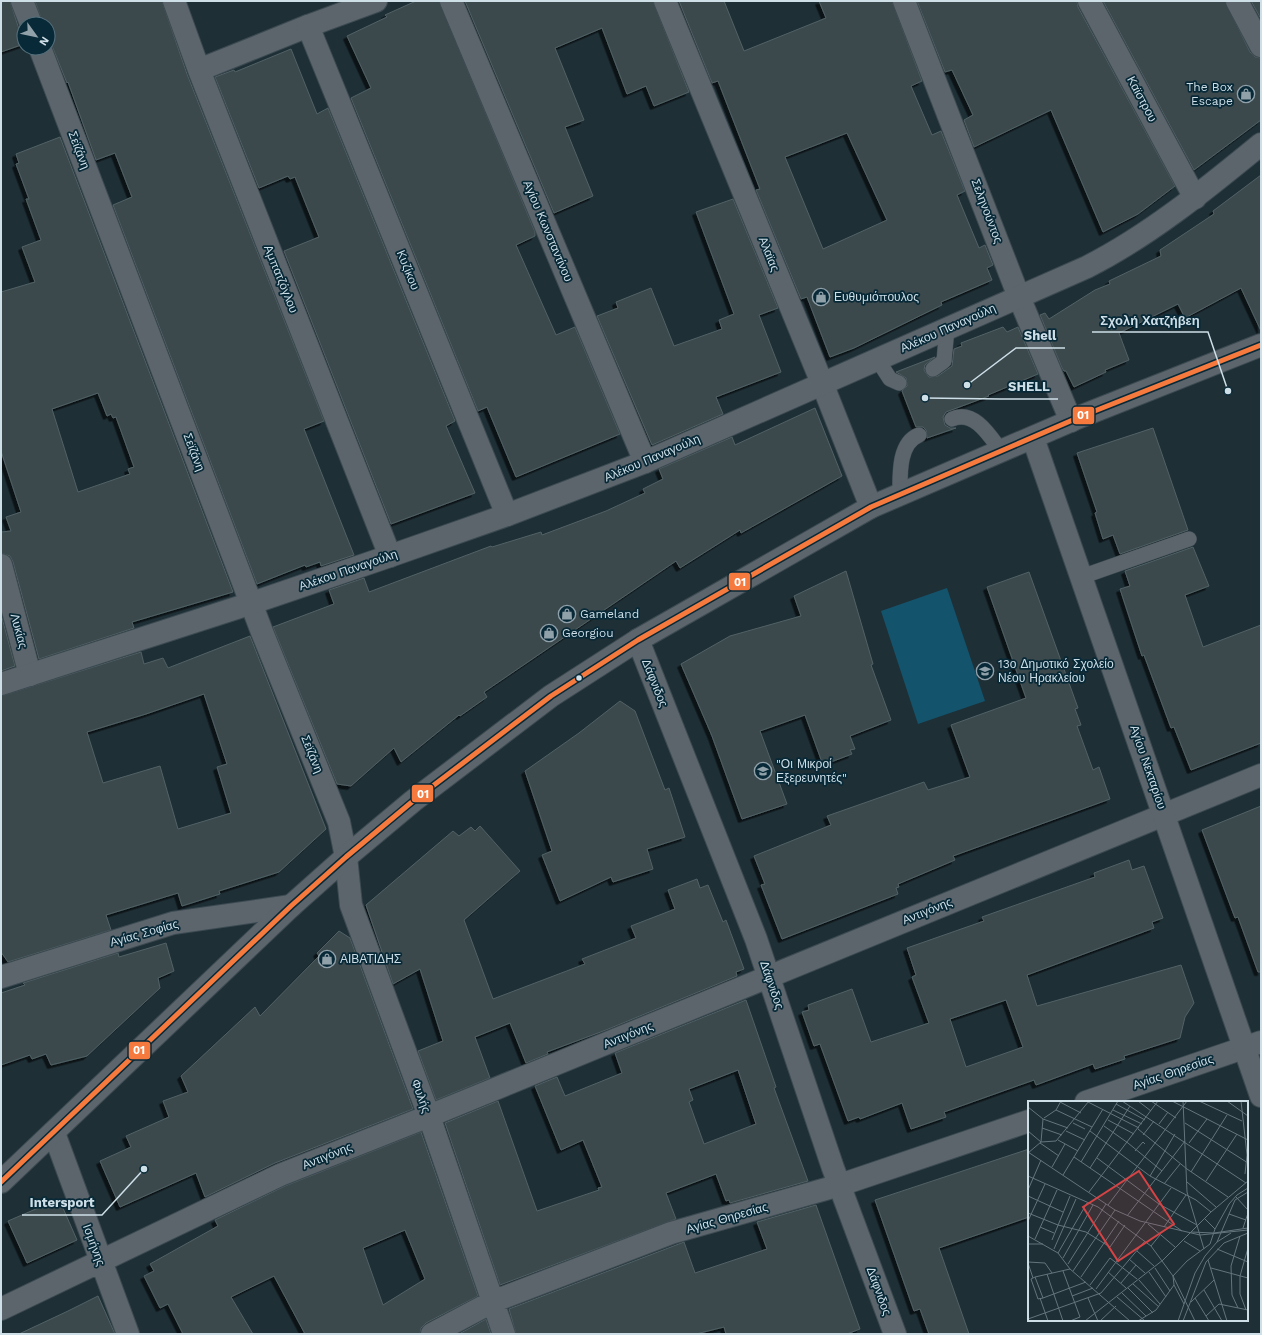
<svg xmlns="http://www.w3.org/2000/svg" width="1262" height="1335" font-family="'Work Sans',sans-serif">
  <defs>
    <filter id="shadow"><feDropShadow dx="-3.5" dy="3.5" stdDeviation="0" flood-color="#0009"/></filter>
  </defs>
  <rect width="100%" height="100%" fill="#1e2f36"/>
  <path fill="#14536c" d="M947,588L985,701L918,724L881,611Z"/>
  <path fill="#3b4a4d" stroke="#516165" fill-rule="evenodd" filter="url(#shadow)" d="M1,1H10L19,29L24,34V44L1,52Z
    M35,1H162L187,74L324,421L304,429L354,555L321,566L320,562L306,567L305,565L257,584L113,205L132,197L115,153L96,160L68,82L67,83L48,36V24H43Z
    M416,1H439L535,232V236L516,245L556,335L575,327L620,434L516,477L487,407L478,411L351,98L371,88L347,36L387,17L385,15Z
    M465,1H653L689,92L654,106L646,86L627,94L602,28L555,48L584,120L565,127L593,196L554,213Z
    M679,1H724L744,51L826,18L819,1H892L922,81L911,86L932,135L941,131L965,191L957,195L979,248L985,245L993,265L987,268L992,280L941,302L942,305L854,348L830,357L807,297L801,299L756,190L760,189L718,81L712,83ZM847,133L887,220L823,249L785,157Z
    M917,1H1077L1078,7L1175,186L1138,214L1103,232L1051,110L974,147L964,120L973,115L952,70L945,72Z
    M1103,1H1225L1250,52L1255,57L1261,58V120L1194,170Z
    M1251,1H1261V19Z
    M291,49L317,114L328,108L455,421L446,426L475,493L391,524L284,251L319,237L295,177L290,179L288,176L259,188L215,77L234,70L235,72Z
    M60,137L233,592L132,622L134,628L39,659L13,562L10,556L1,553V532L11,531L6,517L21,512L1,451V292L35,282L22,247L41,240L26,199H29L16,164L19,163L16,154ZM98,393L107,416L111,414L113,418L116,417L134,467L128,469L130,474L78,492L52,409Z
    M1261,175V331L1241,288L1185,318L1178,304L1119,333L1129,360L1105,370L1106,372L1074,387L1066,371H1064L1062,368L1040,315L1045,313L1049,319L1095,290L1110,284L1109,281L1161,256L1160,250L1214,214L1213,211Z
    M733,199L778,308L759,315L781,372L716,397L723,414L652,445L597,316L618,308L616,302L651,288L674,346L722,329L719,320L734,314L696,212Z
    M1003,327L1007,332L1018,327L1038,374L988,395L989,396L946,412L943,417L945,425L950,428H956L927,438L926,430L923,427H916L902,391L907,386L906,378L896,372L935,357L925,365L924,370L929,377L938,376L952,366L954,349L962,346L961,343Z
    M815,408L842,476L741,533L740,530L680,568L676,561L484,692L487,697L460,716L459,715L401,762L394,748L351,786L337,784L273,627L334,604L329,590L364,578L369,592L491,546L492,547L541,532L542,535L606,511L645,493L643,489L663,479L659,469L732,437L735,445Z
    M1153,428L1188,530L1120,554L1113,535L1103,539L1095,513L1097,512L1077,453Z
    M1193,547L1209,586L1185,595L1203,647L1261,625V743L1191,770L1174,727L1171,728L1144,655L1142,656L1120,589L1130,586L1125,571Z
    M846,571L873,664L871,665L891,720L850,736L855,749L850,750L852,754L823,765L805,715L760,731L787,804L742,819L712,736L681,664L730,636L801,616L794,596Z
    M1029,572L1078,708L1075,709L1081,725L1077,726L1093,770L1099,767L1110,799L953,856L955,860L898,884L899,887L896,888L898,894L782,939L761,885L765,884L754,856L831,825L827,816L924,782L928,790L970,777L951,725L1026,698L987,587Z
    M1,614L15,666L1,671Z
    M250,636L326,829L279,872L219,891L220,894L182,906L178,893L106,915L111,930L8,962L1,952V696L141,652L144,664L163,658L168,668ZM204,694L227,764L217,767L231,813L178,829L160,766L103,783L87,732L146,714Z
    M620,701L635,711L665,790L669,788L685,837L647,849L653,869L613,882L611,877L560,901L542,855L552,851L525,771L579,733Z
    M1261,806V972H1258L1238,917L1235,918L1202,830Z
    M480,826L520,871L464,920L493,999L585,964L582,959L636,938L631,926L675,909L668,890L697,879L700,888L708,885L723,922L726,920L744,969L736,972L737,976L606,1030L547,1052L548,1054L526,1063L510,1023L475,1037L490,1078L436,1100L418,1051L443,1041L420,969L393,984L366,905L453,831L459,836L471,827L475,831Z
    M1129,860L1132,870L1144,866L1163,918L1152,922L1154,928L1027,975L1037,1006L1181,965L1194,1003L1185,1017L1180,1038L1124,1056L1125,1059L1095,1069L1093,1064L1036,1085L1034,1080L944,1112L946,1117L911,1129L902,1103L860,1119L859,1117L848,1121L820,1044L814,1046L802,1012L809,1010L808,1005L852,989L871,1042L929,1023L912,977L916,975L907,948L984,921L982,917L1095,877L1094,873ZM1006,1000L1023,1047L966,1067L950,1019Z
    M339,931L350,938L413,1109L275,1163L205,1197L196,1173L120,1207L100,1161L131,1147L126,1136L169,1117L163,1101L188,1092L181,1076L255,1007L260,1016L319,956L317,953Z
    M166,943L174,971L158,978L160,988L87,1056L51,1065L46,1054L32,1059L30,1055L1,1065V993L25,985L23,983L118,953L119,957Z
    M746,1000L776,1087L774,1088L808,1181L730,1203L729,1200L726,1201L716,1174L666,1193L676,1219L500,1285L445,1123L498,1101L537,1211L599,1190L598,1188L602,1187L583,1140L561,1150L535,1086L557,1077L565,1096L622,1073L615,1053ZM738,1070L756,1124L704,1144L689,1102L693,1100L689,1089Z
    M421,1132L478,1296L426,1323L421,1328L420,1334H305L274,1276L231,1297L253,1334H183L168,1304L160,1308L144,1276L154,1271L150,1264L218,1226L215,1220L285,1186ZM405,1230L425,1279L383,1305L363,1248Z
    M1029,1149V1217L939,1248L969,1334H929L920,1309L914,1311L875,1200Z
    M59,1199L77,1240L27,1263L8,1221Z
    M816,1205L860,1329L847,1334H726L724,1327L696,1334H516L509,1309L684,1242L695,1273L767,1249L757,1222Z
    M98,1296L115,1334H19L68,1311Z
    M486,1319L491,1334H459Z"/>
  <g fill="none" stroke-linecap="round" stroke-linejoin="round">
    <defs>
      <path id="service" d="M877,359L890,379L899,383
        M933,369L944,361L947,328
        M952,419C974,409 990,436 1001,451
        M900,495C900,476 898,443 919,435
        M1081,577L1189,539"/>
      <path id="pedestrian" d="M174,1L199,70L390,556
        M199,70L308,26"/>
      <path id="minor" d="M22,1L31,24
        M376,1L308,26L507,515
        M451,1L645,462
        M665,1L822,383L871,507
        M904,1L1019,297L1071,421
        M1089,1L1195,198
        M1237,1L1261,46
        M40,48L262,632L339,822L346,857L351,905L429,1116L504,1334
        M1,565L30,675
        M638,640L756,939L833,1168L895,1334
        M1,977L173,923L291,906
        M1086,1102L1261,1042
        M54,1133L128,1334
        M1,1309L280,1175L429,1116L1261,775
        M432,1334L492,1302L671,1233L840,1185L1029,1121"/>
      <path id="tertiary" d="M1033,438L1261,1096
        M1,684L252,603L390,556L507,515L645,462L1087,267C1150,235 1206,189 1261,144
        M1,1182L291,906L346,857L413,801L551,696L638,640L871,507L1082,416L1261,345"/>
    </defs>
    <use href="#service" stroke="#3c4a51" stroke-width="16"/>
    <use href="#pedestrian" stroke="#3c4a51" stroke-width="24"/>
    <use href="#minor" stroke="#3c4a51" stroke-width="24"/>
    <use href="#tertiary" stroke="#3c4a51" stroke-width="24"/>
    <use href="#service" stroke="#5c656c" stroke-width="15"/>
    <use href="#pedestrian" stroke="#5c656c" stroke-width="22"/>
    <use href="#minor" stroke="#5c656c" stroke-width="22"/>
    <use href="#tertiary" stroke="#5c656c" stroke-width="22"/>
    <defs>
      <path id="bus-1" d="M1,1182L291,906L346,857L413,801L551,696L638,640L871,507L1082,416L1261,345"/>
    </defs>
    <use href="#bus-1" stroke="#082937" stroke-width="8"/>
    <use href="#bus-1" stroke="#f6793e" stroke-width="5"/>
  </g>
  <defs>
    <symbol id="shop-ring" viewBox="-11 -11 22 22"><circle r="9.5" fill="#082937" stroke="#90a1aa" stroke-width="1.5"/><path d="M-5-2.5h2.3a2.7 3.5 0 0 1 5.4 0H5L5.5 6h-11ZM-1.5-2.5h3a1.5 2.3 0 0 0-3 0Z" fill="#90a1aa"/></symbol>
    <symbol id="school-ring" viewBox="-11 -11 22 22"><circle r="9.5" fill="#082937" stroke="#90a1aa" stroke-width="1.5"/><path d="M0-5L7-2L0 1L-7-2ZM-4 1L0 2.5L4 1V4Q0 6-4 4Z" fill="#90a1aa"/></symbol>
  </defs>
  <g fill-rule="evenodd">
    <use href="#shop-ring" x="1236" y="84" width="20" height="20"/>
    <use href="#shop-ring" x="811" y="287" width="20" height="20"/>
    <use href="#shop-ring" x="557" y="604" width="20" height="20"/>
    <use href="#shop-ring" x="539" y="623" width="20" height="20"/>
    <use href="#school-ring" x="975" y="661" width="20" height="20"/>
    <use href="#school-ring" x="753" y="761" width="20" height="20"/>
    <use href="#shop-ring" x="317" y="949" width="20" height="20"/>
  </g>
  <circle fill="#cedfe8" stroke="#082937" stroke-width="1.5" cx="579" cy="678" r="3.5"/>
  <g text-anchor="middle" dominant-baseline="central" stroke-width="3.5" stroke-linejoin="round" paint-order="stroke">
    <g font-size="12" fill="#cedfe8" stroke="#082937" text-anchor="start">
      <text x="1233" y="87" text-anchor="end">The Box<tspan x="1233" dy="14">Escape</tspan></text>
      <text x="834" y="297">Ευθυμιόπουλος</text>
      <text x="580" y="614">Gameland</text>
      <text x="562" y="633">Georgiou</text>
      <text x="998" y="664">13ο Δημοτικό Σχολείο<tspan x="998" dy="14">Νέου Ηρακλείου</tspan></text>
      <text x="776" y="764">"Οι Μικροί<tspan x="776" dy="14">Εξερευνητές"</tspan></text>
      <text x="340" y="959">ΑΙΒΑΤΙΔΗΣ</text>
    </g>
    <g font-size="12" fill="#cedfe8" stroke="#082937">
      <text transform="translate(1142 99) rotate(62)">Καϊστρου</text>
      <text transform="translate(79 150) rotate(69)">Σεϊζάνη</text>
      <text transform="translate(987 211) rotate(69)">Σεληνούντος</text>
      <text transform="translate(548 231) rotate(67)">Αγίου Κωνσταντίνου</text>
      <text transform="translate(769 254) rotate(68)">Αλαϊας</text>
      <text transform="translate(408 270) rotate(68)">Κυζίκου</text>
      <text transform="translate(281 279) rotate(68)">Αμπατζόγλου</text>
      <text transform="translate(948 328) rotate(-24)">Αλέκου Παναγούλη</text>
      <text transform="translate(194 452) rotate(69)">Σεϊζάνη</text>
      <text transform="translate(652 458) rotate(-23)">Αλέκου Παναγούλη</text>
      <text transform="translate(348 570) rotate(-19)">Αλέκου Παναγούλη</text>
      <text transform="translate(19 631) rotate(75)">Λυκίας</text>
      <text transform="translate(655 683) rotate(68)">Δάφνιδος</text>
      <text transform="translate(312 754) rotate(68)">Σεϊζάνη</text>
      <text transform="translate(1148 767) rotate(71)">Αγίου Νεκταρίου</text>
      <text transform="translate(927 911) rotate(-22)">Αντιγόνης</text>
      <text transform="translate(144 933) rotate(-16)">Αγίας Σοφίας</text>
      <text transform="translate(772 985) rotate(71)">Δάφνιδος</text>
      <text transform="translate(628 1035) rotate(-22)">Αντιγόνης</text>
      <text transform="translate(1173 1072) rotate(-19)">Αγίας Θηρεσίας</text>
      <text transform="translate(421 1096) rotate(70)">Φυλής</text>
      <text transform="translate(327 1156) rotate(-22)">Αντιγόνης</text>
      <text transform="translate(727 1218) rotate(-16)">Αγίας Θηρεσίας</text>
      <text transform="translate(94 1245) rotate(70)">Ισμήνης</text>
      <text transform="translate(879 1291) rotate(70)">Δάφνιδος</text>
    </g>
  </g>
  <g transform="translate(1028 1101)">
    <rect width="220" height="220" fill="#1e2f36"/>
    <path fill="none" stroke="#64757d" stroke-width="1" d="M94,0L218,82M110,0L123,10M123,0L148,17M144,0L220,39M155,0L159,91L176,148M171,0L214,20M199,0L220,15M213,0L219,54L217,73M32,1L53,12M60,1L111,27M88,3L117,19M0,6L15,18L40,27M28,9L64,26M85,9L114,23M16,17L28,9L33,0M80,19L106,33M45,22L57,28M157,22L220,62M131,23L140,11M76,25L100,42L134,70M14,27L34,34M110,28L159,68L200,96M0,30L13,41M38,30L57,39M62,30L122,75L168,99L183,111M115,34L126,20M30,39L50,50M13,41L15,18M12,42L31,55M161,42L179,18M107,50L115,41L117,43M0,51L87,109L112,120L172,134L220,129M0,52L13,41L28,40L61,0M46,56L154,130M69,57L131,103L169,124M53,61L90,0M24,66L37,43M62,67L102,5M163,71L199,14M35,74L75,8M0,75L70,106L123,145L145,175L167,220M122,75L147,33M178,80L209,33M159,81L188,106M136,83L152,63M0,89L13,59M61,91L130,0M0,95L35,111M208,96L220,109M80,104L159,0M0,112L30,124L58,131L82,146L97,124M201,113L218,119M99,115L157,40M176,117L187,128M0,120L17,83M120,123L147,146M12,126L26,132M136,126L158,94M215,127L220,112M163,131L186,132L220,127M0,135L30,152L42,168L102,220M7,138L29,89M24,139L42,95M156,140L172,150M189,141L207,99L220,91M0,143H15M123,145L132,134M26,148L48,98M189,148L220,161M109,150L126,165M30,152L59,102M35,157L65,104M101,158L117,172M180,159L199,220M0,161L17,162L24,172M0,162L5,177M40,163L78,103M127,167L142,190M183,167L220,177M35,170L52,216L42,220M45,170L87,109M80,171L98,187M121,171L138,196M19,173L35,220M7,176L42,168M7,176L15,197L10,198L3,178ZM53,176L91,120M111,179L132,203M93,182L108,164M105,183L131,206M62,184L82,157L109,178M100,187L125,212M68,188L143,87M176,189L194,220M94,192L118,215M44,195L65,187M89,196L117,220M12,197L20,220M15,197L58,181M60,197L70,220M167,197L181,220M163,201L186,179M156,203L146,184L145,175L159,160L182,143L187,128L201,103L209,94L220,87M210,207L204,194L203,165L212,135M218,209L212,193V175L220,147M178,215L191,203L220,209M0,218L73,192L117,140M57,220L135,159L183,111L220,80M72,220L88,205M110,220L128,209L146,184M150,220L167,172L177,155L189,141L203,132M155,220L178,161L196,142L220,132"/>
    <path fill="#d54345" fill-opacity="0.15" stroke="#d54345" stroke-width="2" d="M111,70L146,123L90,160L55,106Z"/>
    <rect width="220" height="220" fill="none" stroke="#cedfe8" stroke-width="2"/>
  </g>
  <path fill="none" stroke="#cedfe8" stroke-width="1.5" d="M1228 391L1208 332H1092M967 385L1016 348H1065M925 398L1000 399H1058M144 1169L102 1215H22"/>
  <g fill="#cedfe8" stroke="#082937" stroke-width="1.5">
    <circle cx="1228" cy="391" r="4"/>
    <circle cx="967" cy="385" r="4"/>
    <circle cx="925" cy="398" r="4"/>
    <circle cx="144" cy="1169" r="4"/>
  </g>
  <g font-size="13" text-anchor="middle" font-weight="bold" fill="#cedfe8" stroke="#082937" stroke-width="3.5" stroke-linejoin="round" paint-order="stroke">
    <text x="1150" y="325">Σχολή Χατζήβεη</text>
    <text x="1040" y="340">Shell</text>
    <text x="1029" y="391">SHELL</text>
    <text x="62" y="1207">Intersport</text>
  </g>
  <g stroke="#082937" stroke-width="1.5">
    <rect x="1072" y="406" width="23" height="19" rx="4" fill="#f6793e"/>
    <rect x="728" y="572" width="23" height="19" rx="4" fill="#f6793e"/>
    <rect x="411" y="784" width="23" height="19" rx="4" fill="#f6793e"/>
    <rect x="128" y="1041" width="23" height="19" rx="4" fill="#f6793e"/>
  </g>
  <g font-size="11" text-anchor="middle" font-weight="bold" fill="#fff">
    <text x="1083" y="419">01</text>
    <text x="740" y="586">01</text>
    <text x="423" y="798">01</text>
    <text x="139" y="1054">01</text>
  </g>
  <rect width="1262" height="1335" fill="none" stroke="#cedfe8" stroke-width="4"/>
  <g transform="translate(36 36) rotate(123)"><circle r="19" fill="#082937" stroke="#57727e"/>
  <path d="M0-3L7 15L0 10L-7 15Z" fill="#90a1aa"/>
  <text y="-6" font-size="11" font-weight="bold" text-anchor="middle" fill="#cedfe8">N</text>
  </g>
</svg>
